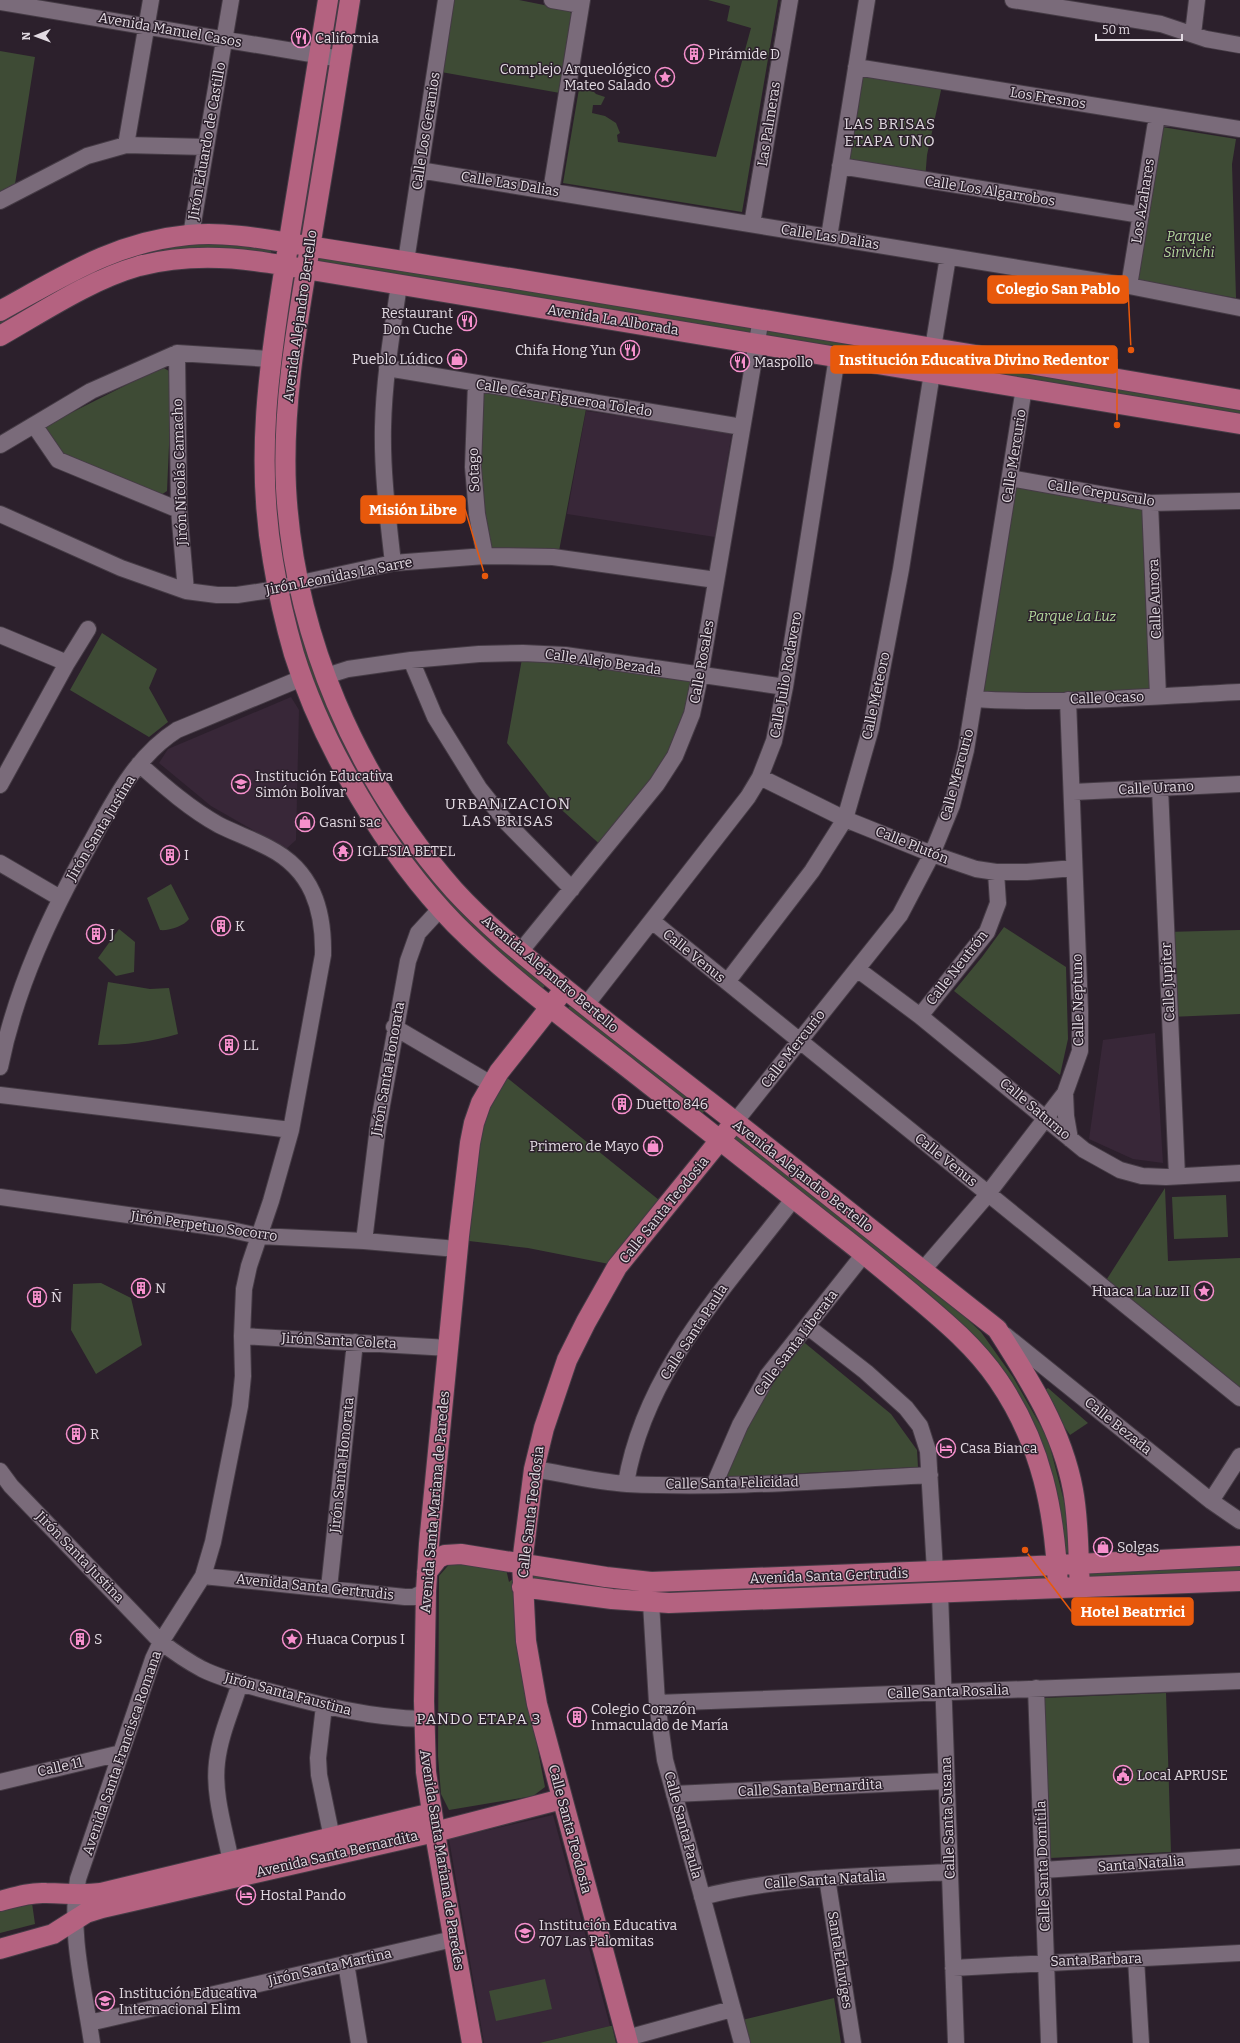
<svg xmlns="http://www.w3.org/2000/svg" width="1240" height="2043" font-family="Bitter,serif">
  <rect width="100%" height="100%" fill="#2c202c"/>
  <path fill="#382738" d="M586,411L732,432L715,537L567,514Z
    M291,697L299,710L296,840L286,849L211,806L159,763L168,749Z
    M1155,1033L1163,1163L1133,1159L1089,1139L1103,1040Z
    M553,1815L610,2026L539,2043H484L449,1839Z"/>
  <path fill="#3e4b35" d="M449,0H519L569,10L572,15L560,93L441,72Z
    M708,0H778L742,212L563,183L579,89L594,92L596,94L605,97L601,105H593L592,113L605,116L616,123L620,133L617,135L618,142L716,157L751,28L727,21L730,6Z
    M781,0H785L750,209L746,208Z
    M0,51L35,57L15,184L0,194Z
    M323,66L328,67L331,72L307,228L301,232L296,231Z
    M863,76L943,81L927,155L925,180L840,166Z
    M1162,127L1236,139L1232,164L1236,298L1138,281Z
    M243,241L271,248V255L183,252L0,330V316L64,282L161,245Z
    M320,254L754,324L751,338L318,268Z
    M767,324L1240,405V417L763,338Z
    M162,367L169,371L172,377L167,491L161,495L59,455L43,427Z
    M485,391L586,409L559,551L489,552L482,513L480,395Z
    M1010,478L1150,503L1158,696L974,699Z
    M297,597L393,818L548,982L539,993L463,924L373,813L316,699L286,599Z
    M102,633L157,669L149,688L168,722L149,737L70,690Z
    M523,653L700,676L675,756L604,848L554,803L507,743Z
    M171,884L189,919C184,926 169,931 160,930L147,898Z
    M1004,927L1066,967L1068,1039L1060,1075L954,991L982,957Z
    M119,929L135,942L134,972L116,976L98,958Z
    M1240,930V1014L1170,1017L1166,932Z
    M108,982L150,989L169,988L178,1034C151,1042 126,1045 98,1045Z
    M571,1005L705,1110L698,1120L564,1012Z
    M505,1076L659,1200L609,1264L528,1248L469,1241L467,1237L479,1139L485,1115Z
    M736,1135L949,1302L981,1332L1013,1377L1048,1439L1065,1505L1070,1553L1061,1552L1057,1520L987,1355L731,1146Z
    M1165,1188L1168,1261L1240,1258V1395L1105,1282Z
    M1226,1195L1228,1237L1174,1239L1172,1197Z
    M101,1283L131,1298L142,1345L96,1374L71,1330L73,1284Z
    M800,1339L891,1414L917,1450L918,1467L726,1477L744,1426Z
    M1048,1388L1088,1423L1070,1435L1041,1393Z
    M453,1560L506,1569L509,1582L514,1578L518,1646L545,1787L533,1796L449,1810L441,1794L438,1756L439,1576Z
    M1240,1562V1575L1085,1577L1090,1569Z
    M1048,1573V1583L656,1596L535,1584L532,1575Z
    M1166,1693L1171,1852L1050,1858L1043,1698Z
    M32,1903L35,1924L0,1933V1909Z
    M545,1979L552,2009L496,2021L489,1991Z
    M834,1998L841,2043H748L742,2020Z
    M612,2026L616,2043H539L610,2026Z"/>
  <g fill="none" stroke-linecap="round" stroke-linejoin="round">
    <defs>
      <path id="minor" d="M552,0L581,5
        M1013,0L1161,24L1206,39L1240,45
        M0,2L341,59
        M1193,34L1197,0
        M856,67L1240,129
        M126,145L151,0
        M840,166L1141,215
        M419,170L1129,286L1240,308
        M551,191L582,0
        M0,201L87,156L126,145L206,147
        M752,224L790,0
        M191,235L231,0
        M829,237L867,0
        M406,261L446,0
        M1129,286L1157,116
        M933,348L948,257
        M177,353L179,510L186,591
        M387,368L742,427
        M476,383L473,467L477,514L485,556
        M34,425L58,460L179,510
        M0,445L91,391L177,353L270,359
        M1010,478L1150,503L1240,501
        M1150,503L1158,696
        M0,514L121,568L186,591L217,595H237L264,591L393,563L485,556L553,557L716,580
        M393,563C388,518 382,473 383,427C384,379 392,332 399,285
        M0,635L67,663
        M411,660L435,717L479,788L507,823L572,889
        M326,676L348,669L411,660L479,654L523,653L565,655L785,687
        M974,699C1063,705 1152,696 1240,692
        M760,777L845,819L932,854L976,869L996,872H1027L1074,868
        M0,785L67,663L88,629
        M1160,788L1177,1176
        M1073,792L1240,784
        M0,863L60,898
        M652,921L1240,1398
        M520,952L657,784L675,756L692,714L700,676L761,318
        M857,969L920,1016L1084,1150L1120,1170L1142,1176L1166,1177L1240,1173
        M727,982L812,871L845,819L871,728L901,569L932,373
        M586,1005L748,797L760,777L774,741L785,687L837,357
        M920,1016L987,932L998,903L996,872
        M394,1027L491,1084
        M0,1067C16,987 51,913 91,842C114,800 136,756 177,730L302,678
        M1065,1093L1066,1116L1070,1139
        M0,1095L291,1130
        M735,1122L900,915L932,854L952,805L966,750L1024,388
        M0,1197L227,1229L259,1236L364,1241L457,1249
        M364,1241L378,1127L408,961L418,933L441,908
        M922,1271L983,1200L1065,1093L1080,1051V1011L1068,700
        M807,1326L866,1372L906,1408L920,1426L928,1451L935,1571
        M1005,1335L1211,1501L1240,1521
        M242,1336L449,1348
        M534,1469C565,1474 596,1482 627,1484C728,1489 830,1480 930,1475
        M0,1471L11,1486L161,1642C174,1652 187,1661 202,1669C222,1679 246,1685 268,1691C320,1705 370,1718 424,1719
        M626,1483C645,1370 727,1286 794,1198
        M714,1485L740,1425L768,1375L864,1254
        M1211,1501L1240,1456
        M203,1576L405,1597H414L426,1591
        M329,1588L355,1342
        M940,1593L956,2043
        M651,1603L657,1703L665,1760L742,2043
        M1036,1688L1049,2043
        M657,1703L1240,1681
        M324,1706L318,1758L319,1775L332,1838
        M0,1782L121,1753
        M674,1794L946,1781
        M231,1862C225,1830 213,1795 217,1762C220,1735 232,1709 240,1683
        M1043,1870L1240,1857
        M827,1878L853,2043
        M702,1897C783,1876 867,1876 950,1872
        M1136,1959L1141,2043
        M346,1963L359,2043
        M953,1968L1240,1953
        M89,2023L453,1939
        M627,2038L732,2009
        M92,2043C84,1988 69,1935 78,1879L153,1659L161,1642L203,1576L213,1542L240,1406L243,1376L242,1336L244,1289L249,1266L271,1201L291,1130L323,955C324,909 312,870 269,848C252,839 235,833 219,825C190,809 164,786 139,764"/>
      <path id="major" d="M328,0C314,88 299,177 285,265C269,365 255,460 273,561C278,592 285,623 294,654C323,747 387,854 455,924C509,978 572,1024 632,1071C700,1124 768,1178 835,1231C861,1251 885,1271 910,1292C942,1319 974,1345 998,1380C1042,1444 1055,1512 1058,1588
        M350,0C338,78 325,157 312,235C298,319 282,402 286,488C294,636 356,779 454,890C485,924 522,954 558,983C607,1023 657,1061 707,1100C804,1175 900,1253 997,1329C1029,1379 1062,1430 1073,1490C1079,1522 1078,1555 1080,1587
        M0,311C62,277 115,242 188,235C228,231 269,240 308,246C377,257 447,268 516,279C758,319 999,358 1240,400
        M0,336C44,311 90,280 139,266C182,255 226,256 269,263L1240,424
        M427,1572L438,1558L445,1555L461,1554L606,1577L651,1582L935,1571L1240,1556
        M522,1587L612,1599L669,1603L1240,1581
        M0,1901C15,1897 30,1892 46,1893C67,1893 79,1896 101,1893L432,1813
        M0,1949L53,1934L86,1913L102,1908L435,1832L562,1799
        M472,2043L437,1845L426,1772L424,1701L426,1591L429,1544L459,1236L470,1143L474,1123L481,1103L499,1072L559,996
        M628,2043L537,1704L526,1641L522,1563L534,1469L544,1428L567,1360L586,1322L617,1267L729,1129"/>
    </defs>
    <use href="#minor" stroke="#453b45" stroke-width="18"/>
    <use href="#major" stroke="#453b45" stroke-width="22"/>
    <use href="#minor" stroke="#7a6b7a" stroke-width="16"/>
    <use href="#major" stroke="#b46280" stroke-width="20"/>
  </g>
  <defs>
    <symbol id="restaurant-ring" viewBox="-11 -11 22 22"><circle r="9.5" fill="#2c202c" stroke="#f790cd" stroke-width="1.5"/><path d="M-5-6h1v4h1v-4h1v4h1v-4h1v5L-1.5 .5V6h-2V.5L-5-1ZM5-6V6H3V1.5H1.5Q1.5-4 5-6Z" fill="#f790cd"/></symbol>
    <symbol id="building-ring" viewBox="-11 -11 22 22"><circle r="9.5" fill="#2c202c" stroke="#f790cd" stroke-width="1.5"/><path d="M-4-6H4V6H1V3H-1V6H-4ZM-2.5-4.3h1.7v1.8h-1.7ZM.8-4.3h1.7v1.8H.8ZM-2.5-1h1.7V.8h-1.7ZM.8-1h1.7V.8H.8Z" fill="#f790cd"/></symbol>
    <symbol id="sight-ring" viewBox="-11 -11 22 22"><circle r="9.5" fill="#2c202c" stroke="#f790cd" stroke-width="1.5"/><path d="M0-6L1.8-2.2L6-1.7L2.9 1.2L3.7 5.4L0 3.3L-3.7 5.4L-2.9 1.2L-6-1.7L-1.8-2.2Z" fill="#f790cd"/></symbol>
    <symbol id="shop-ring" viewBox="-11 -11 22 22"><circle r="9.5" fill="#2c202c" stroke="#f790cd" stroke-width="1.5"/><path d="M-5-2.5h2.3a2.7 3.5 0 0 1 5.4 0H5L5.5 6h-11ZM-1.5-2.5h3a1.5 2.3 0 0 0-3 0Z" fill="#f790cd"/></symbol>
    <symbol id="school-ring" viewBox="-11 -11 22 22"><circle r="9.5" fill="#2c202c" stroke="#f790cd" stroke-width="1.5"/><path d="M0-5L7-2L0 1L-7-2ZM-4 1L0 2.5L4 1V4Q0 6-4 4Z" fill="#f790cd"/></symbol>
    <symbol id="temple-ring" viewBox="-11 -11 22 22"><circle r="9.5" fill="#2c202c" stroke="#f790cd" stroke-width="1.5"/><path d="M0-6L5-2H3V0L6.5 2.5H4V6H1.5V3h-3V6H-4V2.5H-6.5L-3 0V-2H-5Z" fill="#f790cd"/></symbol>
    <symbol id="hotel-ring" viewBox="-11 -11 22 22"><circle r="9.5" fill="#2c202c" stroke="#f790cd" stroke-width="1.5"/><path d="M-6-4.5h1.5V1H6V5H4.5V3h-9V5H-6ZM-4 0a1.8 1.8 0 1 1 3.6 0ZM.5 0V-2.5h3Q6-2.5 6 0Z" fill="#f790cd"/></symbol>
    <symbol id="civic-ring" viewBox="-11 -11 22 22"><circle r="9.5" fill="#2c202c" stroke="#f790cd" stroke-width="1.5"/><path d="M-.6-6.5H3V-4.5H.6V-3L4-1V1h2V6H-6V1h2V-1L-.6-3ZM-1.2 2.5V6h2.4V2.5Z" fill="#f790cd"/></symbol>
  </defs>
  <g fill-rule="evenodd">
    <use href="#restaurant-ring" x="290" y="27" width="22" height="22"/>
    <use href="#building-ring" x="683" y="43" width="22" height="22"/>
    <use href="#sight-ring" x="654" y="66" width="22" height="22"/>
    <use href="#restaurant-ring" x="456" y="310" width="22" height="22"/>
    <use href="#restaurant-ring" x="619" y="339" width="22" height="22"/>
    <use href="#shop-ring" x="446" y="348" width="22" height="22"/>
    <use href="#restaurant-ring" x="729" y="351" width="22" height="22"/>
    <use href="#school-ring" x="230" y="773" width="22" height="22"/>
    <use href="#shop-ring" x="294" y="811" width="22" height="22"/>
    <use href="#temple-ring" x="332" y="840" width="22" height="22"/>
    <use href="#building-ring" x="159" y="844" width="22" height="22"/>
    <use href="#building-ring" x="210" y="915" width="22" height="22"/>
    <use href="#building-ring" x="85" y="923" width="22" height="22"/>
    <use href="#building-ring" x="218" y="1034" width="22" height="22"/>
    <use href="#building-ring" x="611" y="1093" width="22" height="22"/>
    <use href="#shop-ring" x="642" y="1135" width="22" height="22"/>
    <use href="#building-ring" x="130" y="1277" width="22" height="22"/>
    <use href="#sight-ring" x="1193" y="1280" width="22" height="22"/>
    <use href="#building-ring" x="26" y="1286" width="22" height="22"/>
    <use href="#building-ring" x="65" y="1423" width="22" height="22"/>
    <use href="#hotel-ring" x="935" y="1437" width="22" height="22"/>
    <use href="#shop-ring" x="1092" y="1536" width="22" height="22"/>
    <use href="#building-ring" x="69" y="1628" width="22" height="22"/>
    <use href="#sight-ring" x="281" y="1628" width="22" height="22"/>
    <use href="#building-ring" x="566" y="1706" width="22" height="22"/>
    <use href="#civic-ring" x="1112" y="1764" width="22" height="22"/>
    <use href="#hotel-ring" x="235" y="1884" width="22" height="22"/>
    <use href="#school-ring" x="514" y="1922" width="22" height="22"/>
    <use href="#school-ring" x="94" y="1990" width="22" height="22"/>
  </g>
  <g text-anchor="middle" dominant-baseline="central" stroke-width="3" stroke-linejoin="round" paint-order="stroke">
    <g font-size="14" fill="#e2dae2" stroke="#2c202c">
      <text transform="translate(170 30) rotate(10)">Avenida Manuel Casos</text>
      <text transform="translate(1048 98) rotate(9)">Los Fresnos</text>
      <text transform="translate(769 124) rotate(-81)">Las Palmeras</text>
      <text transform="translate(426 131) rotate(-81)">Calle Los Geranios</text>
      <text transform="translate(207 141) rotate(-80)">Jirón Eduardo de Castillo</text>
      <text transform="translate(510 184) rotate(9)">Calle Las Dalias</text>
      <text transform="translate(990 191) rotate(9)">Calle Los Algarrobos</text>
      <text transform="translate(1143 201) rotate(-81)">Los Azahares</text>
      <text transform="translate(830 237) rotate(9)">Calle Las Dalias</text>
      <text transform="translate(300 316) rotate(-82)">Avenida Alejandro Bertello</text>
      <text transform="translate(613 320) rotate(9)">Avenida La Alborada</text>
      <text transform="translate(564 398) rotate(9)">Calle César Figueroa Toledo</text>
      <text transform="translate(1014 456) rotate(-81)">Calle Mercurio</text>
      <text transform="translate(474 470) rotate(-92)">Sotago</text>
      <text transform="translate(180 472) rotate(-92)">Jirón Nicolás Camacho</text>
      <text transform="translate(1101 493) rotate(9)">Calle Crepusculo</text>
      <text transform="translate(339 576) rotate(-11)">Jirón Leonidas La Sarre</text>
      <text transform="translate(1155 599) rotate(-92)">Calle Aurora</text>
      <text transform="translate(603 662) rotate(8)">Calle Alejo Bezada</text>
      <text transform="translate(702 662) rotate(-80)">Calle Rosales</text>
      <text transform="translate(786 675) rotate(-80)">Calle Julio Rodavero</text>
      <text transform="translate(876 696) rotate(-78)">Calle Meteoro</text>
      <text transform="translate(1107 698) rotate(-2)">Calle Ocaso</text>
      <text transform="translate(957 775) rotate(-75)">Calle Mercurio</text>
      <text transform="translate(1156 788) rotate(-3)">Calle Urano</text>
      <text transform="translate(101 828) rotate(-59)">Jirón Santa Justina</text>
      <text transform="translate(912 845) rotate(22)">Calle Plutón</text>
      <text transform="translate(694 956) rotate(39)">Calle Venus</text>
      <text transform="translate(957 968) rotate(-52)">Calle Neutrón</text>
      <text transform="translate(550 974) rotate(40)">Avenida Alejandro Bertello</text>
      <text transform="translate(1168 982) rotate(-93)">Calle Jupiter</text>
      <text transform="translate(1078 1000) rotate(-91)">Calle Neptuno</text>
      <text transform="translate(793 1049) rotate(-52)">Calle Mercurio</text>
      <text transform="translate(388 1069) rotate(-80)">Jirón Santa Honorata</text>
      <text transform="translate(1035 1109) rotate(40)">Calle Saturno</text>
      <text transform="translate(946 1160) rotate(39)">Calle Venus</text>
      <text transform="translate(803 1176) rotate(38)">Avenida Alejandro Bertello</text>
      <text transform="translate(664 1210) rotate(-51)">Calle Santa Teodosia</text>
      <text transform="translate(204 1226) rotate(8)">Jirón Perpetuo Socorro</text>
      <text transform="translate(694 1332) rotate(-57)">Calle Santa Paula</text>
      <text transform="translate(339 1341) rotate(3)">Jirón Santa Coleta</text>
      <text transform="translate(796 1343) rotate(-53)">Calle Santa Liberata</text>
      <text transform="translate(1118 1426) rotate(39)">Calle Bezada</text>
      <text transform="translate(342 1465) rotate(-84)">Jirón Santa Honorata</text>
      <text transform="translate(732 1483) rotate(-1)">Calle Santa Felicidad</text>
      <text transform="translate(435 1502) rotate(-85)">Avenida Santa Mariana de Paredes</text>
      <text transform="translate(531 1512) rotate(-83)">Calle Santa Teodosia</text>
      <text transform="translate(80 1557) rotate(46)">Jirón Santa Justina</text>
      <text transform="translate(829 1576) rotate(-2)">Avenida Santa Gertrudis</text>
      <text transform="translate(315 1587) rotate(6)">Avenida Santa Gertrudis</text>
      <text transform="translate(948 1692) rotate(-2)">Calle Santa Rosalia</text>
      <text transform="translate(288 1694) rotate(15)">Jirón Santa Faustina</text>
      <text transform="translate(122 1753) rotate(-71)">Avenida Santa Francisca Romana</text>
      <text transform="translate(60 1767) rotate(-13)">Calle 11</text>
      <text transform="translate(810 1788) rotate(-3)">Calle Santa Bernardita</text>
      <text transform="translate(948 1818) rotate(-92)">Calle Santa Susana</text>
      <text transform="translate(683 1825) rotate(75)">Calle Santa Paula</text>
      <text transform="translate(570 1829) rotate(75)">Calle Santa Teodosia</text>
      <text transform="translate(337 1854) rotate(-13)">Avenida Santa Bernardita</text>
      <text transform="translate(442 1860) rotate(81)">Avenida Santa Mariana de Paredes</text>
      <text transform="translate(1141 1864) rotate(-4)">Santa Natalia</text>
      <text transform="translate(1043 1866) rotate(-92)">Calle Santa Domitila</text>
      <text transform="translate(825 1880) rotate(-4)">Calle Santa Natalia</text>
      <text transform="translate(840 1960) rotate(81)">Santa Eduviges</text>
      <text transform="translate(1096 1960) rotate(-2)">Santa Barbara</text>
      <text transform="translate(330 1967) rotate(-13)">Jirón Santa Martina</text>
    </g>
    <g font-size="14" fill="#e2dae2" stroke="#2c202c" text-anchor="start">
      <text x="315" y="38">California</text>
      <text x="708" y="54">Pirámide D</text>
      <text x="651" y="69" text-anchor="end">Complejo Arqueológico<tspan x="651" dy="16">Mateo Salado</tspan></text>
      <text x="453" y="313" text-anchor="end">Restaurant<tspan x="453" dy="16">Don Cuche</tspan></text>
      <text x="616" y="350" text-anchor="end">Chifa Hong Yun</text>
      <text x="443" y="359" text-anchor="end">Pueblo Lúdico</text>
      <text x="754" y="362">Maspollo</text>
      <text x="255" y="776">Institución Educativa<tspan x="255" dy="16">Simón Bolívar</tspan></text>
      <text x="319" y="822">Gasni sac</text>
      <text x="357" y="851">IGLESIA BETEL</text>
      <text x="184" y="855">I</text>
      <text x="235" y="926">K</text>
      <text x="110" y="934">J</text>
      <text x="243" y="1045">LL</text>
      <text x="636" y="1104">Duetto 846</text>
      <text x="639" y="1146" text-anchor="end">Primero de Mayo</text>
      <text x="155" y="1288">N</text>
      <text x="1190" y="1291" text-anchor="end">Huaca La Luz II</text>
      <text x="51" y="1297">Ñ</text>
      <text x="90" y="1434">R</text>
      <text x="960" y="1448">Casa Bianca</text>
      <text x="1117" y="1547">Solgas</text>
      <text x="94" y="1639">S</text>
      <text x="306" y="1639">Huaca Corpus I</text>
      <text x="591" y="1709">Colegio Corazón<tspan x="591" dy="16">Inmaculado de María</tspan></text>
      <text x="1137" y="1775">Local APRUSE</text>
      <text x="260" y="1895">Hostal Pando</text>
      <text x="539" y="1925">Institución Educativa<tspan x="539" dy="16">707 Las Palomitas</tspan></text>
      <text x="119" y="1993">Institución Educativa<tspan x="119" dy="16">Internacional Elim</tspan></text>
    </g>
    <g font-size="14" font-style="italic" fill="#b3d89c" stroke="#2c202c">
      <text x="1189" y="236">Parque<tspan x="1189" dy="16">Sirivichi</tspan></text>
      <text x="1072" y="616">Parque La Luz</text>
    </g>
    <g font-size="15" letter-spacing="1" fill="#e2dae2" stroke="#2c202c">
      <text x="890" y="124">LAS BRISAS<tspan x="890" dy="17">ETAPA UNO</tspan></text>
      <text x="508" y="804">URBANIZACION<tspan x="508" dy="17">LAS BRISAS</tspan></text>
      <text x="479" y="1719">PANDO ETAPA 3</text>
    </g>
  </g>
  <path fill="none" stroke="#e8590c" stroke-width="1.5" d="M1131 350L1128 289M1117 425L1117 359M485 576L465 509M1025 1550L1072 1612"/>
  <g fill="#e8590c" stroke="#2c202c" stroke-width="1.5">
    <circle cx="1131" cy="350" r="4"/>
    <circle cx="1117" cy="425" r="4"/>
    <circle cx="485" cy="576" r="4"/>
    <circle cx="1025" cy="1550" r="4"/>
  </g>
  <g fill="#e8590c" stroke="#e8590c" stroke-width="1.5">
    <rect x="988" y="276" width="140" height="27" rx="4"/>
    <rect x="831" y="346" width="286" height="27" rx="4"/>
    <rect x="361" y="496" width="104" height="27" rx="4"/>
    <rect x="1072" y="1598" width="121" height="27" rx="4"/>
  </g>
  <g font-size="15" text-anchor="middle" font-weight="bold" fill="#fff">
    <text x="1058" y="294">Colegio San Pablo</text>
    <text x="974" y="365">Institución Educativa Divino Redentor</text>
    <text x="413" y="515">Misión Libre</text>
    <text x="1133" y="1617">Hotel Beatrrici</text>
  </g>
  <g transform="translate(36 36) rotate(269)" stroke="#2c202c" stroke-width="3" paint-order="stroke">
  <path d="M0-3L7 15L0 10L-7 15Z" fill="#e2dae2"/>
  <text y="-6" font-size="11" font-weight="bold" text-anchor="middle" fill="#e2dae2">N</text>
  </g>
  <path d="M1096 34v6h86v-6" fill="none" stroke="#e2dae2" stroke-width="2"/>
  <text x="1102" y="34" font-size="12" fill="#e2dae2" stroke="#2c202c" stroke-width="3" paint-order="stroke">50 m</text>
</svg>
